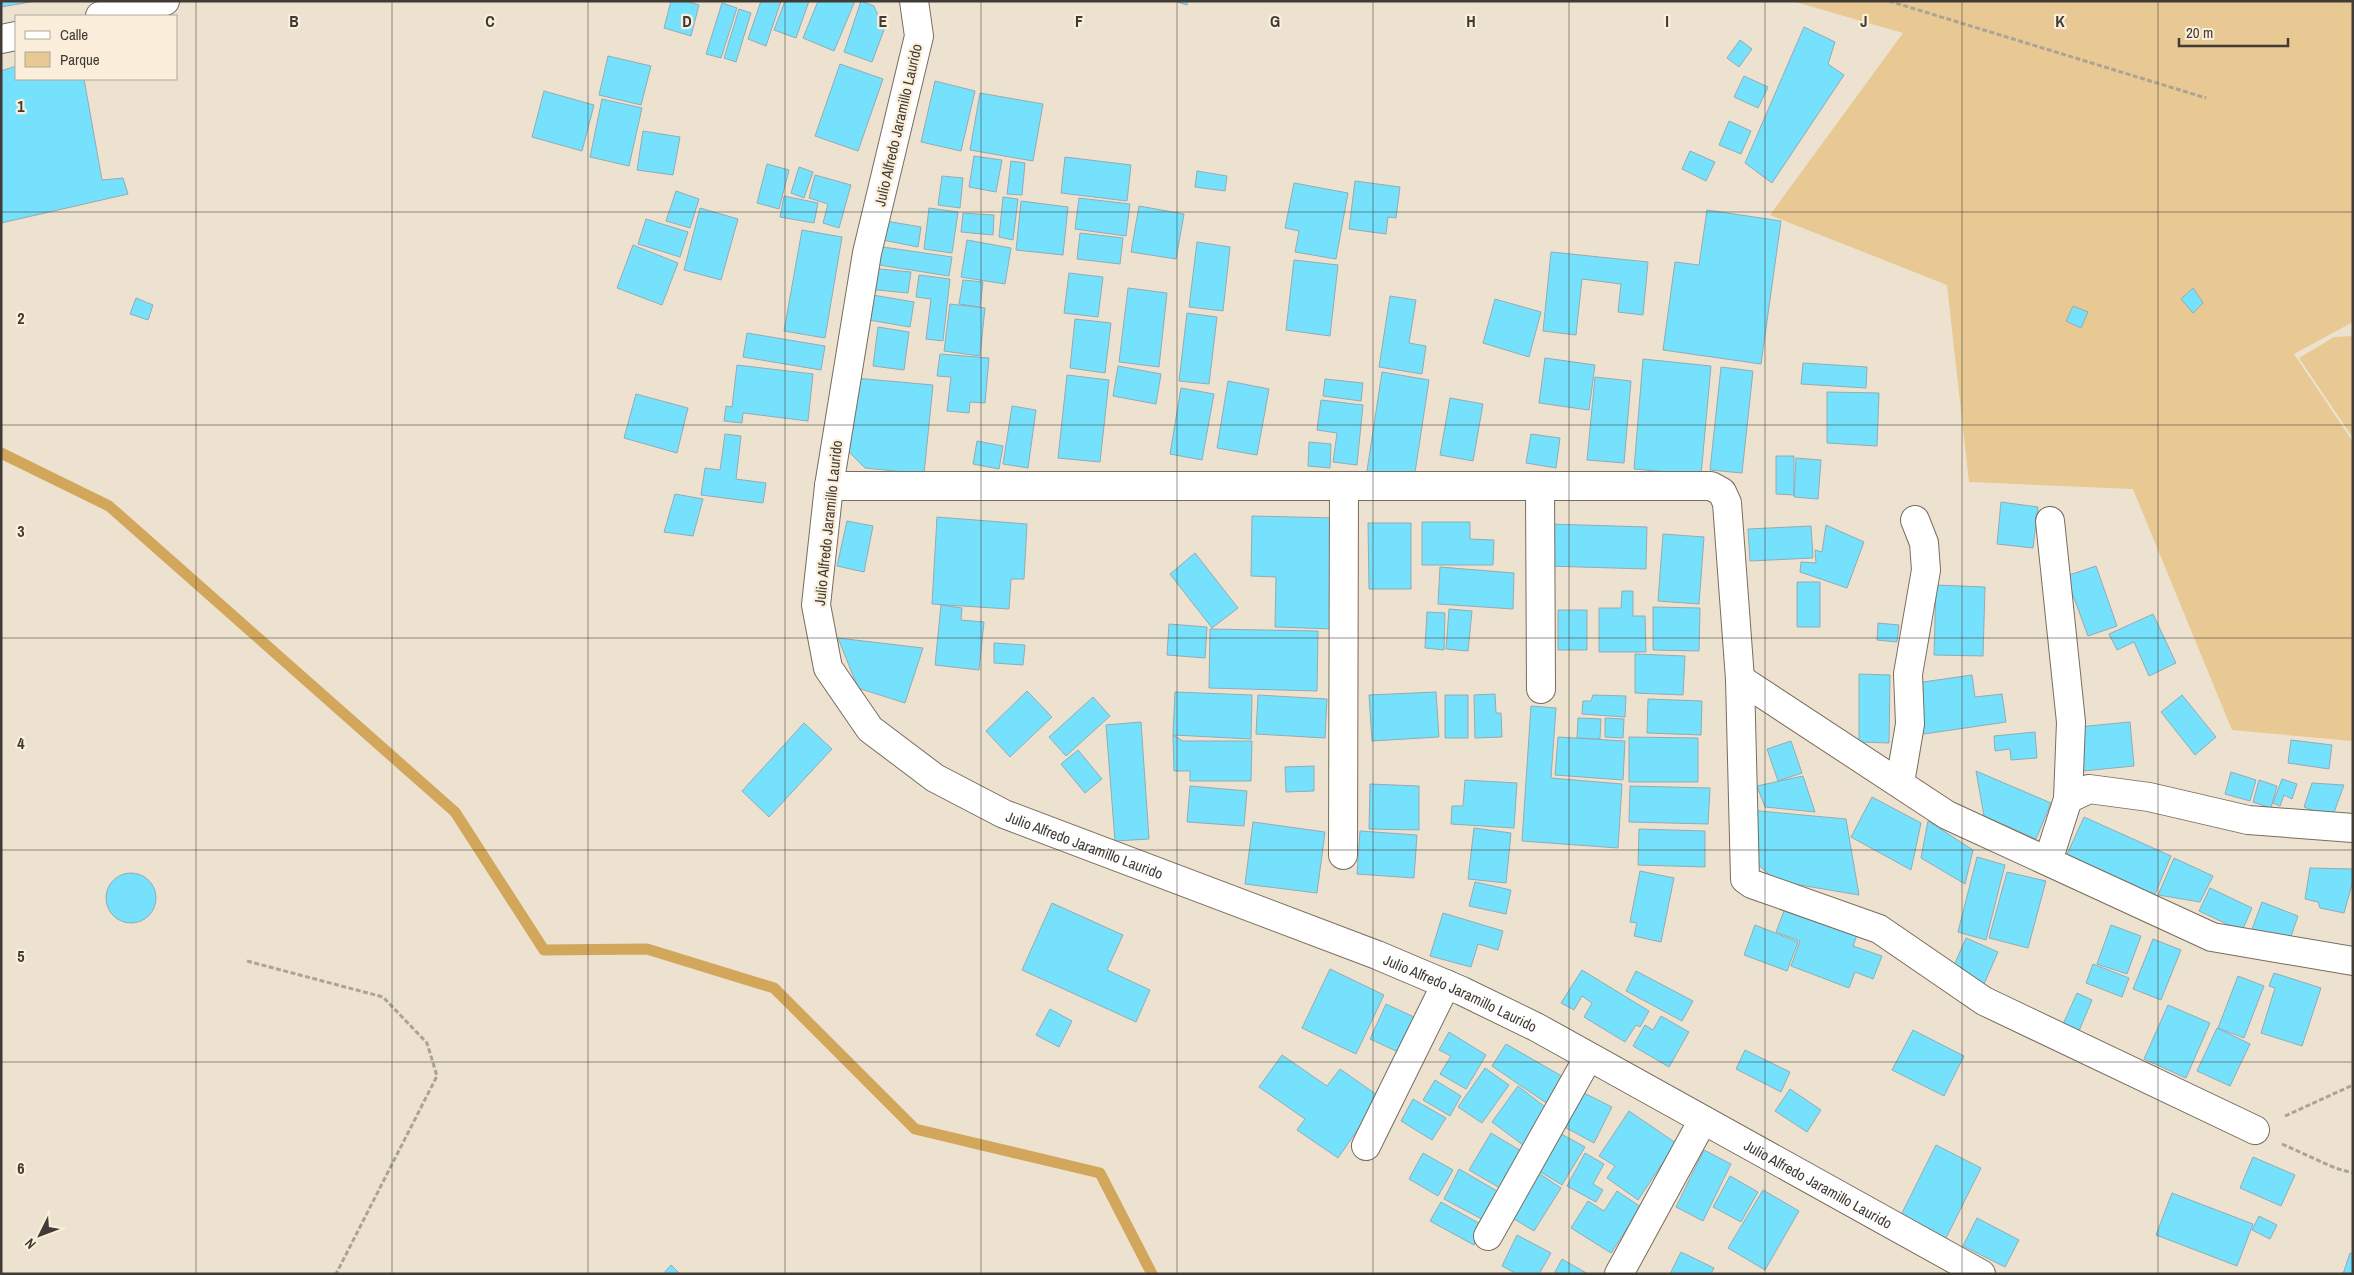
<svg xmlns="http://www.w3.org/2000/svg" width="2354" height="1275" font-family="'Archivo Narrow',sans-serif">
  <rect width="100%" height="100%" fill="#ede2cf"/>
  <path fill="#e8c893" d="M1792,1H2353V322L2294,354L2353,442V741L2232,730L2133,489L1969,482L1947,285L1770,215L1903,33Z
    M2353,336V438L2299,358L2334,337Z"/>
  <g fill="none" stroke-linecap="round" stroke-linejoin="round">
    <path stroke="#d2a65b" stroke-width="11" d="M1,453L109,506L455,812L544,950L647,949L774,988L915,1129L1100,1173L1152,1274"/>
  </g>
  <path fill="#75e1fd" stroke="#94abb2" d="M1,1H36L1,7Z
    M671,1H685L699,5L691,36L664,28Z
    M761,1H781L766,46L748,39Z
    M785,1H809L796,38L774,30Z
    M818,1H855L834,51L803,38Z
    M861,1L874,6L884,30L872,62L844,52Z
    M1174,1H1188L1187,5Z
    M722,3L737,8L721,58L706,54Z
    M739,9L751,13L736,62L724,58Z
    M1804,27L1835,42L1828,64L1844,75L1772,183L1745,163Z
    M1740,40L1752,49L1739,67L1727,58Z
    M608,56L651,66L641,105L599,95Z
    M840,64L883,79L858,151L815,136Z
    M16,66V79H84L102,180L123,178L128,194L1,223V71Z
    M1744,76L1768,87L1758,108L1734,97Z
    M935,81L975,91L961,151L921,142Z
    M544,91L594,105L582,151L532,137Z
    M980,93L1043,104L1033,161L970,150Z
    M602,99L642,108L629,166L590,157Z
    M1729,121L1751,131L1741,154L1719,145Z
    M643,131L680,137L673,175L637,170Z
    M1690,151L1715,162L1706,181L1682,169Z
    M974,156L1002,160L996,192L969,187Z
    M1065,157L1131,165L1127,201L1061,193Z
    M1011,161L1025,163L1022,195L1007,194Z
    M767,164L789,170L779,209L757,203Z
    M799,167L813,172L804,198L791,193Z
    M1197,171L1227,176L1225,191L1195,187Z
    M815,175L851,185L839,228L823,223L828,204L809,198Z
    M942,176L963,178L960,208L938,205Z
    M1355,181L1400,187L1396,218L1388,217L1386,234L1349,229Z
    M1294,183L1348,193L1336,259L1295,252L1299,231L1285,228Z
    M676,191L699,199L690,228L666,221Z
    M784,196L818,203L814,223L780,217Z
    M1003,197L1018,199L1013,240L999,237Z
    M1079,198L1130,204L1126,236L1075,229Z
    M1021,201L1068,207L1063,255L1016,250Z
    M1139,206L1184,214L1176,259L1131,252Z
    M700,208L738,219L721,280L684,270Z
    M929,208L958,212L952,253L924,249Z
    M1707,210L1781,221L1761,364L1663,350L1675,262L1699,265Z
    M963,213L994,215L993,235L961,232Z
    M646,219L688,232L680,257L638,244Z
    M886,221L921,227L918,247L883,240Z
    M802,230L842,237L825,338L784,331Z
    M1080,233L1123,238L1120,264L1077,259Z
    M967,240L1011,248L1005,284L961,277Z
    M1197,242L1230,247L1223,311L1189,307Z
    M633,245L678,263L662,305L617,288Z
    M876,246L952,257L949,276L873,264Z
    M1551,252L1648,262L1643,315L1618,312L1621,284L1582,279L1576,335L1543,331Z
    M1294,260L1338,265L1330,336L1286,330Z
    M869,268L911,272L908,293L867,289Z
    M1069,273L1103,277L1098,317L1064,313Z
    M919,275L950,279L943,341L926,339L931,299L916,297Z
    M963,280L983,282L980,307L959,304Z
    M1128,288L1167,293L1159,367L1119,362Z
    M2193,288L2203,303L2193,313L2181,299Z
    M867,294L914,302L910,327L863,319Z
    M1390,296L1416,300L1409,343L1426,346L1422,374L1379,367Z
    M136,298L153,305L148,320L130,314Z
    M1495,299L1541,312L1529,357L1483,343Z
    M950,304L985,308L980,356L944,351Z
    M2073,306L2088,312L2081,328L2066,321Z
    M1187,313L1217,317L1209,384L1179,381Z
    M1075,319L1111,323L1105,373L1070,368Z
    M878,327L909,332L904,370L873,366Z
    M747,333L825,346L821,370L743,357Z
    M940,354L989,358L985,403L970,402L969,413L947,411L951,377L937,376Z
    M1545,358L1595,365L1589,410L1539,403Z
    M1643,359L1711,366L1701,475L1634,469Z
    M1803,363L1867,367L1866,388L1801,384Z
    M737,365L813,374L808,421L743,413L742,423L724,421L726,406L732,407Z
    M1118,366L1161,374L1156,404L1113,396Z
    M1721,367L1753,371L1742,473L1710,470Z
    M1382,372L1429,380L1414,479L1367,471Z
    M1067,375L1109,380L1100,462L1058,458Z
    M1595,377L1631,381L1624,463L1587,460Z
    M855,378L933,385L924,474L865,468L848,451Z
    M1325,379L1363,383L1361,401L1323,396Z
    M1228,381L1269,389L1257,455L1217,448Z
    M1181,388L1214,394L1202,460L1170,454Z
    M1827,392L1879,393L1877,446L1827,443Z
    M636,394L688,408L677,453L624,438Z
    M1450,398L1483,404L1473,461L1440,455Z
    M1321,400L1363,405L1357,465L1333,462L1337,433L1317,430Z
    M1012,406L1036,410L1028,468L1003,464Z
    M725,434L741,436L736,479L766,483L763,503L701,495L705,468L720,470Z
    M1531,434L1560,438L1556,468L1526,463Z
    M977,441L1003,446L999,469L973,464Z
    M1309,442L1331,444L1330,468L1308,466Z
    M1776,456H1794V495L1776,494Z
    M1796,458L1821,460L1818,499L1794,497Z
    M675,494L703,499L693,536L664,532Z
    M2001,502L2038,507L2033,548L1997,544Z
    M1252,516L1336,518L1334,629L1275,627L1276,577L1251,576Z
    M937,517L1027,524L1024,579H1011L1009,609L932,604Z
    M847,521L873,526L864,572L837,566Z
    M1422,522H1470V539L1494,540L1493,565H1422Z
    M1368,523H1411V589H1369Z
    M1549,524L1647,527L1646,569L1548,566Z
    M1826,525L1864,542L1847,588L1800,572L1801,562L1816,563L1815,550L1822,552Z
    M1811,526L1813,558L1750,561L1748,529Z
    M1663,534L1704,537L1699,604L1658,601Z
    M1195,553L1238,608L1212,628L1170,574Z
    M2096,566L2117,626L2088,636L2066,576Z
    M1440,567L1514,573L1513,609L1438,604Z
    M1797,582H1820V627H1797Z
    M1936,585L1985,587L1983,656L1934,655Z
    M1622,591H1633V616H1645L1646,652H1599V608H1621Z
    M941,605L962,608L961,620L984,622L979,670L935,665Z
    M1653,607L1700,608L1699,651L1653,650Z
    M1449,609L1472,611L1468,651L1446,649Z
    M1558,610H1587V650H1558Z
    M1427,612L1445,613L1444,650L1425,648Z
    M2153,614L2176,663L2149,676L2134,642L2117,650L2109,634Z
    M1878,623L1899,625L1897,642L1877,640Z
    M1169,624L1207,627L1205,658L1167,655Z
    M1210,629L1318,631L1317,691L1209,688Z
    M838,638L923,648L905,703L858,688Z
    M994,643L1025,645L1023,665L994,663Z
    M1635,654L1685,656L1683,695L1635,693Z
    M1859,674L1890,675L1889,743L1859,742Z
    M1972,675L1975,697L2002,694L2006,722L1924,734L1916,683Z
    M1027,691L1052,717L1010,757L986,731Z
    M1175,692L1252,695L1251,739L1173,735Z
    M1436,692L1439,737L1372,741L1369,695Z
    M1495,694L1496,713H1501L1502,737L1475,738L1474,695Z
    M1258,695L1327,699L1325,738L1256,734Z
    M1445,695H1468V738H1445Z
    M1593,695L1626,696L1625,717L1582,714L1583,701H1591Z
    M2182,695L2216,737L2195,755L2161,712Z
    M1093,697L1110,716L1066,756L1049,737Z
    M1648,699L1702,701L1701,735L1647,733Z
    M1531,706L1556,708L1551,778L1622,784L1618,848L1522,841Z
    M1578,718L1601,719L1600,739L1577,738Z
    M1605,718L1624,719L1623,738L1605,737Z
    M1141,722L1149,839L1115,841L1106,725Z
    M2130,722L2134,766L2083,771L2078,727Z
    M804,723L832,749L769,817L742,791Z
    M2035,732L2037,758L2011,760L2010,749L1995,751L1994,736Z
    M1173,735L1183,741H1252L1251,781H1190V771H1174Z
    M1558,737L1625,741L1623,780L1555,775Z
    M1629,737L1698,738V782H1629Z
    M2291,740L2332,745L2329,769L2288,763Z
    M1791,741L1802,773L1778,781L1767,749Z
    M1078,750L1102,779L1085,793L1061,764Z
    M1314,766V791L1286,792L1285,767Z
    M1976,771L2051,803L2036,839L1984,816Z
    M2231,772L2256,780L2250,801L2225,794Z
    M1803,776L1815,812L1765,807L1757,786Z
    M2282,779L2297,784L2292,799L2284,795L2280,806L2273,803Z
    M1465,780L1517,783L1514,828L1451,824L1452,806H1463Z
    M2259,780L2277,786L2271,808L2253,802Z
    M2312,783L2344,785L2332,818L2304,807Z
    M1370,784L1419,786V830L1369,829Z
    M1190,786L1247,791L1244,826L1187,822Z
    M1630,786L1710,788L1708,824L1629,822Z
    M1872,797L1921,823L1911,870L1851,837Z
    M1749,810L1846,819L1859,895L1776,881L1753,860Z
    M2084,817L2171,856L2152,901L2064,861Z
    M1928,821L1973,850L1965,884L1921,858Z
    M1253,822L1325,832L1317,893L1245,884Z
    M1474,828L1511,833L1506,883L1468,879Z
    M1639,829L1705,831V867L1638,865Z
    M1360,831L1417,835L1414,878L1357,874Z
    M1977,857L2005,865L1986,940L1958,932Z
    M2174,858L2213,876L2200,902L2158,895Z
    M2310,868L2353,869V881L2344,913L2320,908L2318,902L2305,899Z
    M1640,871L1674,878L1661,942L1634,936L1637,923L1630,922Z
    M2007,872L2046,881L2028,948L1989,938Z
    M106 898a25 25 0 1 1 50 0a25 25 0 1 1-50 0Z
    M1475,882L1511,890L1506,914L1469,906Z
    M2210,888L2252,908L2242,931L2199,911Z
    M2262,902L2298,916L2288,945L2251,932Z
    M1052,903L1123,935L1107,970L1150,990L1136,1022L1022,970Z
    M1787,903L1859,930L1853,946L1882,956L1873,979L1855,972L1849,988L1791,966L1800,941L1776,932Z
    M1443,913L1503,931L1498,950L1478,944L1471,967L1430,956Z
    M1755,925L1798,942L1787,971L1744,955Z
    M2111,925L2141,936L2127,974L2097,964Z
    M1966,938L1998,952L1984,984L1952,970Z
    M2153,939L2181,950L2161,1000L2133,989Z
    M2093,964L2129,978L2122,997L2086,983Z
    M1330,969L1384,995L1356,1054L1302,1028Z
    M1582,970L1649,1011L1640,1027L1636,1025L1625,1042L1584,1017L1592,1003L1582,996L1574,1010L1561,1003Z
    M1636,971L1693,1001L1682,1021L1626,991Z
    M2274,973L2321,988L2302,1046L2261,1033L2275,988L2269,986Z
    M2238,976L2264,986L2244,1038L2218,1028Z
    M2077,993L2092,1000L2079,1031L2063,1024Z
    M1386,1004L1414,1017L1398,1052L1370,1039Z
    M2168,1005L2210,1023L2186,1078L2144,1059Z
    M1050,1009L1072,1021L1059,1047L1036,1035Z
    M1661,1016L1689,1032L1669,1067L1633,1046L1645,1025L1653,1030Z
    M2217,1028L2250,1044L2230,1086L2197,1071Z
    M1913,1030L1964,1056L1944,1096L1892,1070Z
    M1449,1032L1486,1055L1466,1089L1440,1074L1451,1056L1439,1050Z
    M1506,1044L1572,1082L1555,1109L1492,1066Z
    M1745,1050L1790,1072L1781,1092L1736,1069Z
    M1282,1055L1327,1086L1340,1069L1380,1097L1338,1158L1297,1130L1305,1119L1259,1087Z
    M1485,1068L1509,1085L1482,1123L1458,1107Z
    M1435,1080L1461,1096L1450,1116L1423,1100Z
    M1518,1086L1553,1113L1527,1148L1492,1122Z
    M1790,1089L1821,1110L1807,1132L1775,1111Z
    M1578,1090L1612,1107L1594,1143L1561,1125Z
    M1413,1099L1446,1118L1432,1140L1401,1121Z
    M1629,1111L1676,1143L1638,1200L1607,1178L1615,1166L1599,1156Z
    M1554,1130L1585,1147L1562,1185L1534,1168Z
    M1491,1133L1526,1154L1505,1191L1469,1170Z
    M1936,1145L1981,1168L1945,1240L1900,1217Z
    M1704,1150L1731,1164L1703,1221L1676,1207Z
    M1423,1153L1453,1170L1438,1196L1409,1179Z
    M1585,1153L1604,1164L1593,1184L1603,1190L1596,1202L1567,1186Z
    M2253,1157L2295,1175L2281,1206L2240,1188Z
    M1459,1169L1504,1195L1489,1223L1444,1199Z
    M1534,1170L1561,1188L1534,1231L1506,1214Z
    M1730,1176L1758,1192L1741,1222L1713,1207Z
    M1763,1190L1799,1211L1765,1270L1728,1248Z
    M1617,1191L1641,1207L1611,1253L1571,1228L1588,1201L1604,1211Z
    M2172,1193L2253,1224L2237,1266L2156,1235Z
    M1441,1202L1484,1226L1474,1245L1430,1221Z
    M2259,1216L2277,1225L2270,1239L2252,1230Z
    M1977,1218L2019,1240L2005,1267L1963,1246Z
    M1517,1235L1551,1253L1539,1274H1517L1502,1266Z
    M1681,1252L1714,1268L1711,1274H1670Z
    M2350,1253L2353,1254V1274H2343Z
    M1562,1259L1588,1274H1554Z
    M671,1265L680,1274H663Z"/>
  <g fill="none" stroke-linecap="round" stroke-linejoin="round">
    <defs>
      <g id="minor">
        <path id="s1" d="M914,1L919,36L867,253L829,486L816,605L828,668L870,729L935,778L1004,814L1377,955L1462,991L1536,1027L1981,1274"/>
        <path d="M100,16L165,1"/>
        <path d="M1,39L16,36"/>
        <path d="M829,486H1711L1722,492L1727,503L1740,679L1745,879L1752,884L1879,929L1984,1001L2255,1130"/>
        <path d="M1540,487L1541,689"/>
        <path d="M1740,679L1947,815L2212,937L2353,961"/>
        <path d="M1900,783L1910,724L1908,674L1926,570L1924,543L1915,520"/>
        <path d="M2068,799L2089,789L2149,797L2248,820L2353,828"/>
        <path d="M1343,855L1344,487"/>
        <path d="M2048,861L2068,799L2071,722L2050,521"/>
        <path d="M1366,1146L1446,984"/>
        <path d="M1488,1236L1588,1058"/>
        <path d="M1619,1274L1703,1120"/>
      </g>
    </defs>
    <use href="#minor" stroke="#786d5d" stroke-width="30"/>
    <path stroke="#aca395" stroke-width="3" stroke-dasharray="5 2.5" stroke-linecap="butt" d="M1889,1L2206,98
      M247,961L383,997L427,1043L437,1076L336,1274
      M2285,1116L2353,1085
      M2282,1144L2335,1168L2353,1173"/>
    <use href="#minor" stroke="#fff" stroke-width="28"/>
  </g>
  <path fill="none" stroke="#403b34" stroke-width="1" stroke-opacity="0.55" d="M196,1V1274M392,1V1274M588,1V1274M785,1V1274M981,1V1274M1177,1V1274M1373,1V1274M1569,1V1274M1765,1V1274M1962,1V1274M2158,1V1274M1,212H2353M1,425H2353M1,638H2353M1,850H2353M1,1062H2353"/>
  <g text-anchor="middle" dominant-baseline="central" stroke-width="4.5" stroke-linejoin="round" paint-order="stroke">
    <g font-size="15" fill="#403b34" stroke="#fbefdc">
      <text transform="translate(898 125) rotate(-77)">Julio Alfredo Jaramillo Laurido</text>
      <text transform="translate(828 523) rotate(-84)">Julio Alfredo Jaramillo Laurido</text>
      <text stroke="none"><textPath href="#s1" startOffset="998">Julio Alfredo Jaramillo Laurido</textPath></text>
      <text stroke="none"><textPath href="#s1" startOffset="1402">Julio Alfredo Jaramillo Laurido</textPath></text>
      <text stroke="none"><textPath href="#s1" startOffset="1808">Julio Alfredo Jaramillo Laurido</textPath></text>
    </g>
  </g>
  <g font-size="16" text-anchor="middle" font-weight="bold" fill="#403b34" stroke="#fbefdc" stroke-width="4.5" stroke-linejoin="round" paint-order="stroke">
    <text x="294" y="27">B</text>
    <text x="490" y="27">C</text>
    <text x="687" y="27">D</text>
    <text x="883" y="27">E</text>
    <text x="1079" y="27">F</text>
    <text x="1275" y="27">G</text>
    <text x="1471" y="27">H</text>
    <text x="1667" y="27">I</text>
    <text x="1864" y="27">J</text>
    <text x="2060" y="27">K</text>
    <text x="21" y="112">1</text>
    <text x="21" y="324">2</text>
    <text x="21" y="537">3</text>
    <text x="21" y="749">4</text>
    <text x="21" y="962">5</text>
    <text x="21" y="1174">6</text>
  </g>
  <rect width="2354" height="1275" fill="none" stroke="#403b34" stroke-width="5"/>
  <rect x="15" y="15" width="162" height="65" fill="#fbefdc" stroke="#b0a799"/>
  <rect x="25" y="31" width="25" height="8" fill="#ffffff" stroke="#b0a799"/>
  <text x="60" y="40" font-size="15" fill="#403b34">Calle</text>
  <rect x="25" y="52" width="25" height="15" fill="#e8c893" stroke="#b0a799"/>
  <text x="60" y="65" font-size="15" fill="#403b34">Parque</text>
  <g transform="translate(40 1235) rotate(228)" stroke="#fbefdc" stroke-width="4" paint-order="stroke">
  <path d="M0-4L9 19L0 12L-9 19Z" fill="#403b34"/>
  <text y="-8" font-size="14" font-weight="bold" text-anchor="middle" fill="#403b34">N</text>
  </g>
  <path d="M2179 38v8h109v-8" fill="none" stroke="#403b34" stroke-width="2.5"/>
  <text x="2186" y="38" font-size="15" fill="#403b34" stroke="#fbefdc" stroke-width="4" paint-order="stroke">20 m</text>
</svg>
